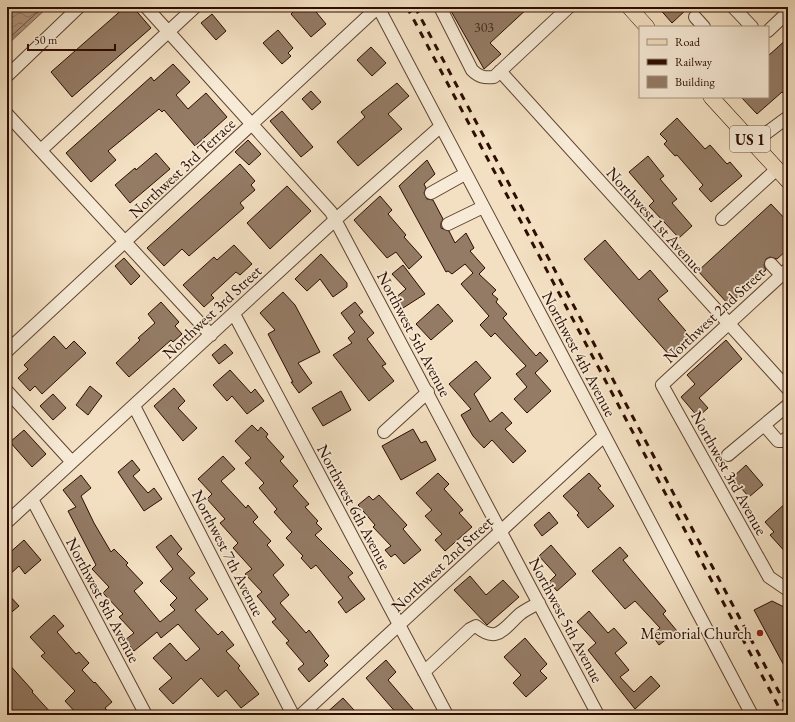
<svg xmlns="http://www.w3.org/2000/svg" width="795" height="722" font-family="'EB Garamond',serif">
  <defs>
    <pattern id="water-waves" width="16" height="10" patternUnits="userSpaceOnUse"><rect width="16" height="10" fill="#b09880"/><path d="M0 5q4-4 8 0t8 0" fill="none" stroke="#907a66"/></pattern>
  </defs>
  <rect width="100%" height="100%" fill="#f3e0c2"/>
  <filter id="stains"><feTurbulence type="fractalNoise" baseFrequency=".005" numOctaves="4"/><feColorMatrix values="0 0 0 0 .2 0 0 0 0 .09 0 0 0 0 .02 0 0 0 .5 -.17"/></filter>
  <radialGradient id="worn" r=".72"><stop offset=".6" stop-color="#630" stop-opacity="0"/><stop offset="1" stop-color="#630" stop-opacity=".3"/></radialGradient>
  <path fill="url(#water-waves)" stroke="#7c604d" d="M7,7H48L7,45Z"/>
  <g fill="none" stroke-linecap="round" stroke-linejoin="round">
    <path stroke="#6e5240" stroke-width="1" d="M7,40L43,7"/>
  </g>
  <path fill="#947b65" stroke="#2d0d00" d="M125,7H133L151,28L72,97L51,72Z
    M298,7H312L326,24L311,37L291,14Z
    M455,7H529L490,43L501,54L484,69L451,11Z
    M658,7H689L672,23Z
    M212,14L226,31L216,40L201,23Z
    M278,30L293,48L288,53L291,56L282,64L263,43Z
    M788,38V98L782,92L757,114L741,97H768V56Z
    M371,47L386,63L372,76L357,60Z
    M173,64L190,82L176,95L188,109L206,93L227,117L195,146L164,110L162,112L159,109L108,151L116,160L91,182L66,153L151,77L154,81Z
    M397,83L409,96L388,114L402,129L358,166L337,142L365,117L361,112Z
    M311,91L321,102L312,110L302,99Z
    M282,111L313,147L301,157L270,121Z
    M677,118L705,149L710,145L727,164L730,162L742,176L711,202L699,189L703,185L677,155L675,156L664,144L667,141L660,134Z
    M248,140L261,154L249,165L235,152Z
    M156,153L170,169L130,203L115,185L135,168L136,170Z
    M648,156L664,176L660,179L677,199L672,203L692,226L679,238L649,206L654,201L629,172Z
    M427,160L435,174L424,184L426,188L424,193L427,199L433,200L443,219L441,223V228L449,231L455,243L466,233L474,248L470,251L485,268L479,274L496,290L492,294L498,299L496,302L507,314L503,318L536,356L540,352L548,361L535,373L551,391L527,413L514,399L527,387L516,374L526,366L495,333L491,337L480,325L489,316L461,284L473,273L465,264L452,274L448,271L446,272L399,186Z
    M240,164L255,181L251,185L255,190L240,203L244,208L189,256L182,249L164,266L147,248Z
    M287,186L311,211L270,249L247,223Z
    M380,196L392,210L388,214L406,235L404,237L422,257L409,269L396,252L387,258L354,220Z
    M771,204L788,222V249L777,259L770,257L766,259L764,265L766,270L729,305L698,271Z
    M605,240L639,280L650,270L668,291L658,299L692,338L671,357L584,259Z
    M234,245L252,264L240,275L236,272L211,295L214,298L204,307L183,285L214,257L217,260Z
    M321,254L347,283V287L333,297L320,279L307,291L295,279Z
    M124,258L140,276L131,285L115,266Z
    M403,265L425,294L403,308L395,298L406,289L392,274Z
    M283,292L295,305L320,352L298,363L312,383L299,393L291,382H293L268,334L275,330L260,313Z
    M161,302L179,322L175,326L182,334L173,342L171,340L129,377L116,363L140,340L138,338L155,323L148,314Z
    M355,302L363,312L359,315L374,333L367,339L386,364L382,366L394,381L369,401L333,355L352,343L348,338L355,332L341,313Z
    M438,304L453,321L431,340L416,324Z
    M54,336L66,349L74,341L86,353L42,394L35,386L30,391L18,378L28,369L24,365Z
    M726,340L742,359L699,398L708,408L698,417L681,397L695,384L687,375Z
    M225,344L233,353L219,364L212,355Z
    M476,361L491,378L474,394L490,422L502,412L512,423L505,429L526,451L513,463L492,440L484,448L473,436L461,415L471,409L449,384Z
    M230,370L251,393L255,389L264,401L247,414L232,396L227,401L213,385Z
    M90,386L102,396L88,415L76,405Z
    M174,388L185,401L178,408L197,428L183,441L154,406Z
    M341,391L351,410L323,426L312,408Z
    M53,394L66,408L53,420L40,406Z
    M252,425L258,431L261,427L268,434L266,437L284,457L280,461L298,481L293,486L309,504L305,507L318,521L316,523L322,529L315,535L353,573L348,577L365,599L346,613L338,602L343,598L316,565L311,569L301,558L303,556L286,538L292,532L274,512L277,509L259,488L264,483L245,463L251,458L235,441Z
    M413,429L421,443L426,441L436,460L401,480L382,446Z
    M24,430L46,454L32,467L10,442Z
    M223,456L235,469L221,481L246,508L248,505L258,517L253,522L271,541L267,545L284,565L273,575L289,595L280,603L306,633L309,630L329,656L324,661L328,665L309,682L298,669L304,664L286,643L289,641L272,622L276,619L257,596L262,592L245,574L252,569L233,548L238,543L220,523L225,519L207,499L212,494L198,479Z
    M132,460L140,470L133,476L148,493L154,488L162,499L144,511L118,472Z
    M746,465L763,485L749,497L732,478Z
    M438,473L449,484L444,489L463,510L459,513L472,527L445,551L435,540L442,534L425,516L432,510L416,493Z
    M589,473L601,486L598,488L614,506L588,528L577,515L579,513L563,496Z
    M81,475L91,488L81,496L94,523L111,552L114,549L128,563L126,565L143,583L134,591L160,622L175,610L170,605L177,598L160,581L173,569L156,547L171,535L182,549L177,554L195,573L189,578L208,599L195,610L218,635L222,631L234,645L226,651L240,666L238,668L259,694L241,708L226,690L218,697L201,678L173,704L159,689L172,678L153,658L170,643L186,661L200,649L178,624L161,638L157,632L134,651L125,640L134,633L119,617L123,614L103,593L109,587L92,569L96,565L68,511L76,507L63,490Z
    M379,495L407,525L403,529L421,550L404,564L395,554L391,557L385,550L391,546L373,527L375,525L358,505L369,496L373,500Z
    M788,501V555L770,535L774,532L765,522Z
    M549,512L558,523L542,536L534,525Z
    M24,540L41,560L25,574L19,566L7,577V555Z
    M551,545L576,574L557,591L549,582L556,575L539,556Z
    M620,547L628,556L623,560L666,611L663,614L677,631L659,645L652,635L660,628L635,601L625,609L592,571Z
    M470,576L486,595L503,580L519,597L487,625L454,590Z
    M7,593L19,606L7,616Z
    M772,601L788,609V673L754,610Z
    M589,611L608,633L614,628L627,643L615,653L629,670L620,677L634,692L651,676L660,686L635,709L588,650L596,643L577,622Z
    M54,615L64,626L57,632L76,654L79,652L89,663L82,670L94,683L95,682L112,702L105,708L111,715H78L65,701L75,691L41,656L45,653L30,637Z
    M525,638L547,664L540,671L547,678L526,697L513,683L521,675L504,657Z
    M386,660L396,672L388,680L418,715H398L366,678Z
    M7,662L33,691L32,692L53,715H16L7,705Z
    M343,698L354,710L349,715H324Z"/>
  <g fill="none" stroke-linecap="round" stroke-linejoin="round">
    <defs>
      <path id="minor" d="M146,7L331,212L598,715
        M378,7L752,715
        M440,7L472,70C479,77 484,78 494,77L569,7
        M733,7L752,27
        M695,17L704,27
        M768,31L788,12
        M500,71L788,389
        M7,76L79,7
        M7,114L211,335
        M753,143L788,117
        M41,150L195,7
        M431,193L465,174
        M722,219L777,169
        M448,224L483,207
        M771,264L781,275
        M788,269L662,385L769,577L788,590
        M234,314L447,715
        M7,351L378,7
        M7,391L72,462
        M134,406L293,715
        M764,425L778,441H783L788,437
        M384,432L428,392
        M728,455L788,405
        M32,499L146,715
        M7,522L335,220L441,126
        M424,672L470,629L476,626C497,644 503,629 520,614C525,610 533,606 539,603
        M301,715L604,436"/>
      <path id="major" d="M629,7L647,27
        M711,97L788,181"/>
    </defs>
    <use href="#minor" stroke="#5e4230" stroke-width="14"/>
    <use href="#major" stroke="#2d0d00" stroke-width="16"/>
    <use href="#minor" stroke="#f7ebd7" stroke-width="12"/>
    <use href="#major" stroke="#f3e0c2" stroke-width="15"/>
    <path stroke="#2d0d00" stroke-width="3" stroke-dasharray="7 7" stroke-linecap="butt" d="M407,7L783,715
      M415,7L788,709"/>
  </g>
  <circle fill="#8f2418" stroke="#f7ebd7" stroke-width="1.5" cx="760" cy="633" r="4"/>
  <g text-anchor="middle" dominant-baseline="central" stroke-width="3.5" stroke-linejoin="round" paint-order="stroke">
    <g font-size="14" fill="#472819">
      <text x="484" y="27">303</text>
    </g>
    <rect fill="#f7ebd7" stroke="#6a5040" stroke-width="1" x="730" y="126" width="40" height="26" rx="3"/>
    <g font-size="15" font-weight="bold" fill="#2d0d00">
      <text x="750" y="139">US 1</text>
    </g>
    <g font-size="16" fill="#2d0d00" stroke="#f7ebd7">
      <text transform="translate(182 168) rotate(-43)">Northwest 3rd Terrace</text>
      <text transform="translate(655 220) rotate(48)">Northwest 1st Avenue</text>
      <text transform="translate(212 312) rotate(-43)">Northwest 3rd Street</text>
      <text transform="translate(714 315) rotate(-43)">Northwest 2nd Street</text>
      <text transform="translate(414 334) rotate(62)">Northwest 5th Avenue</text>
      <text transform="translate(579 354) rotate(62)">Northwest 4th Avenue</text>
      <text transform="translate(729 473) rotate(61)">Northwest 3rd Avenue</text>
      <text transform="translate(354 507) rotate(62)">Northwest 6th Avenue</text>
      <text transform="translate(228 553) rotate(63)">Northwest 7th Avenue</text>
      <text transform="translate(442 564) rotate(-43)">Northwest 2nd Street</text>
      <text transform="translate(103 600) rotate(62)">Northwest 8th Avenue</text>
      <text transform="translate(566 620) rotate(62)">Northwest 5th Avenue</text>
    </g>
    <g font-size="16" fill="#2d0d00" stroke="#f7ebd7" text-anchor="end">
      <text x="752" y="633">Memorial Church</text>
    </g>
  </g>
  <rect width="795" height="722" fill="none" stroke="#f3e0c2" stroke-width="24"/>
  <rect x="8" y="8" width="779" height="706" fill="none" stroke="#2d0d00" stroke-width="2"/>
  <rect x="12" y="12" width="771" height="698" fill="none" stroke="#2d0d00"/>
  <rect x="639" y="26" width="130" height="72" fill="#f7ebd7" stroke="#a69281"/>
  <rect x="647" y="39" width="20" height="6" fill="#f3e0c2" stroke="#a69281"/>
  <text x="675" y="46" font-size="12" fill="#2d0d00">Road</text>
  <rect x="647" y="59" width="20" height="6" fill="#2d0d00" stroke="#a69281"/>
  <text x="675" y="66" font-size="12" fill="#2d0d00">Railway</text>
  <rect x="647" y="76" width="20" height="12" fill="#947b65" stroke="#a69281"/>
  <text x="675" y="86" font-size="12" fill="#2d0d00">Building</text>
  <path d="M28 44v6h87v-6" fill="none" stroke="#2d0d00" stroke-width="2"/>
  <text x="34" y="44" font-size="12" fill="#2d0d00" stroke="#f7ebd7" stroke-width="3" paint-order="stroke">50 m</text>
  <rect width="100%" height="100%" filter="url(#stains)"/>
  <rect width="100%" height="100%" fill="url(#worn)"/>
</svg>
